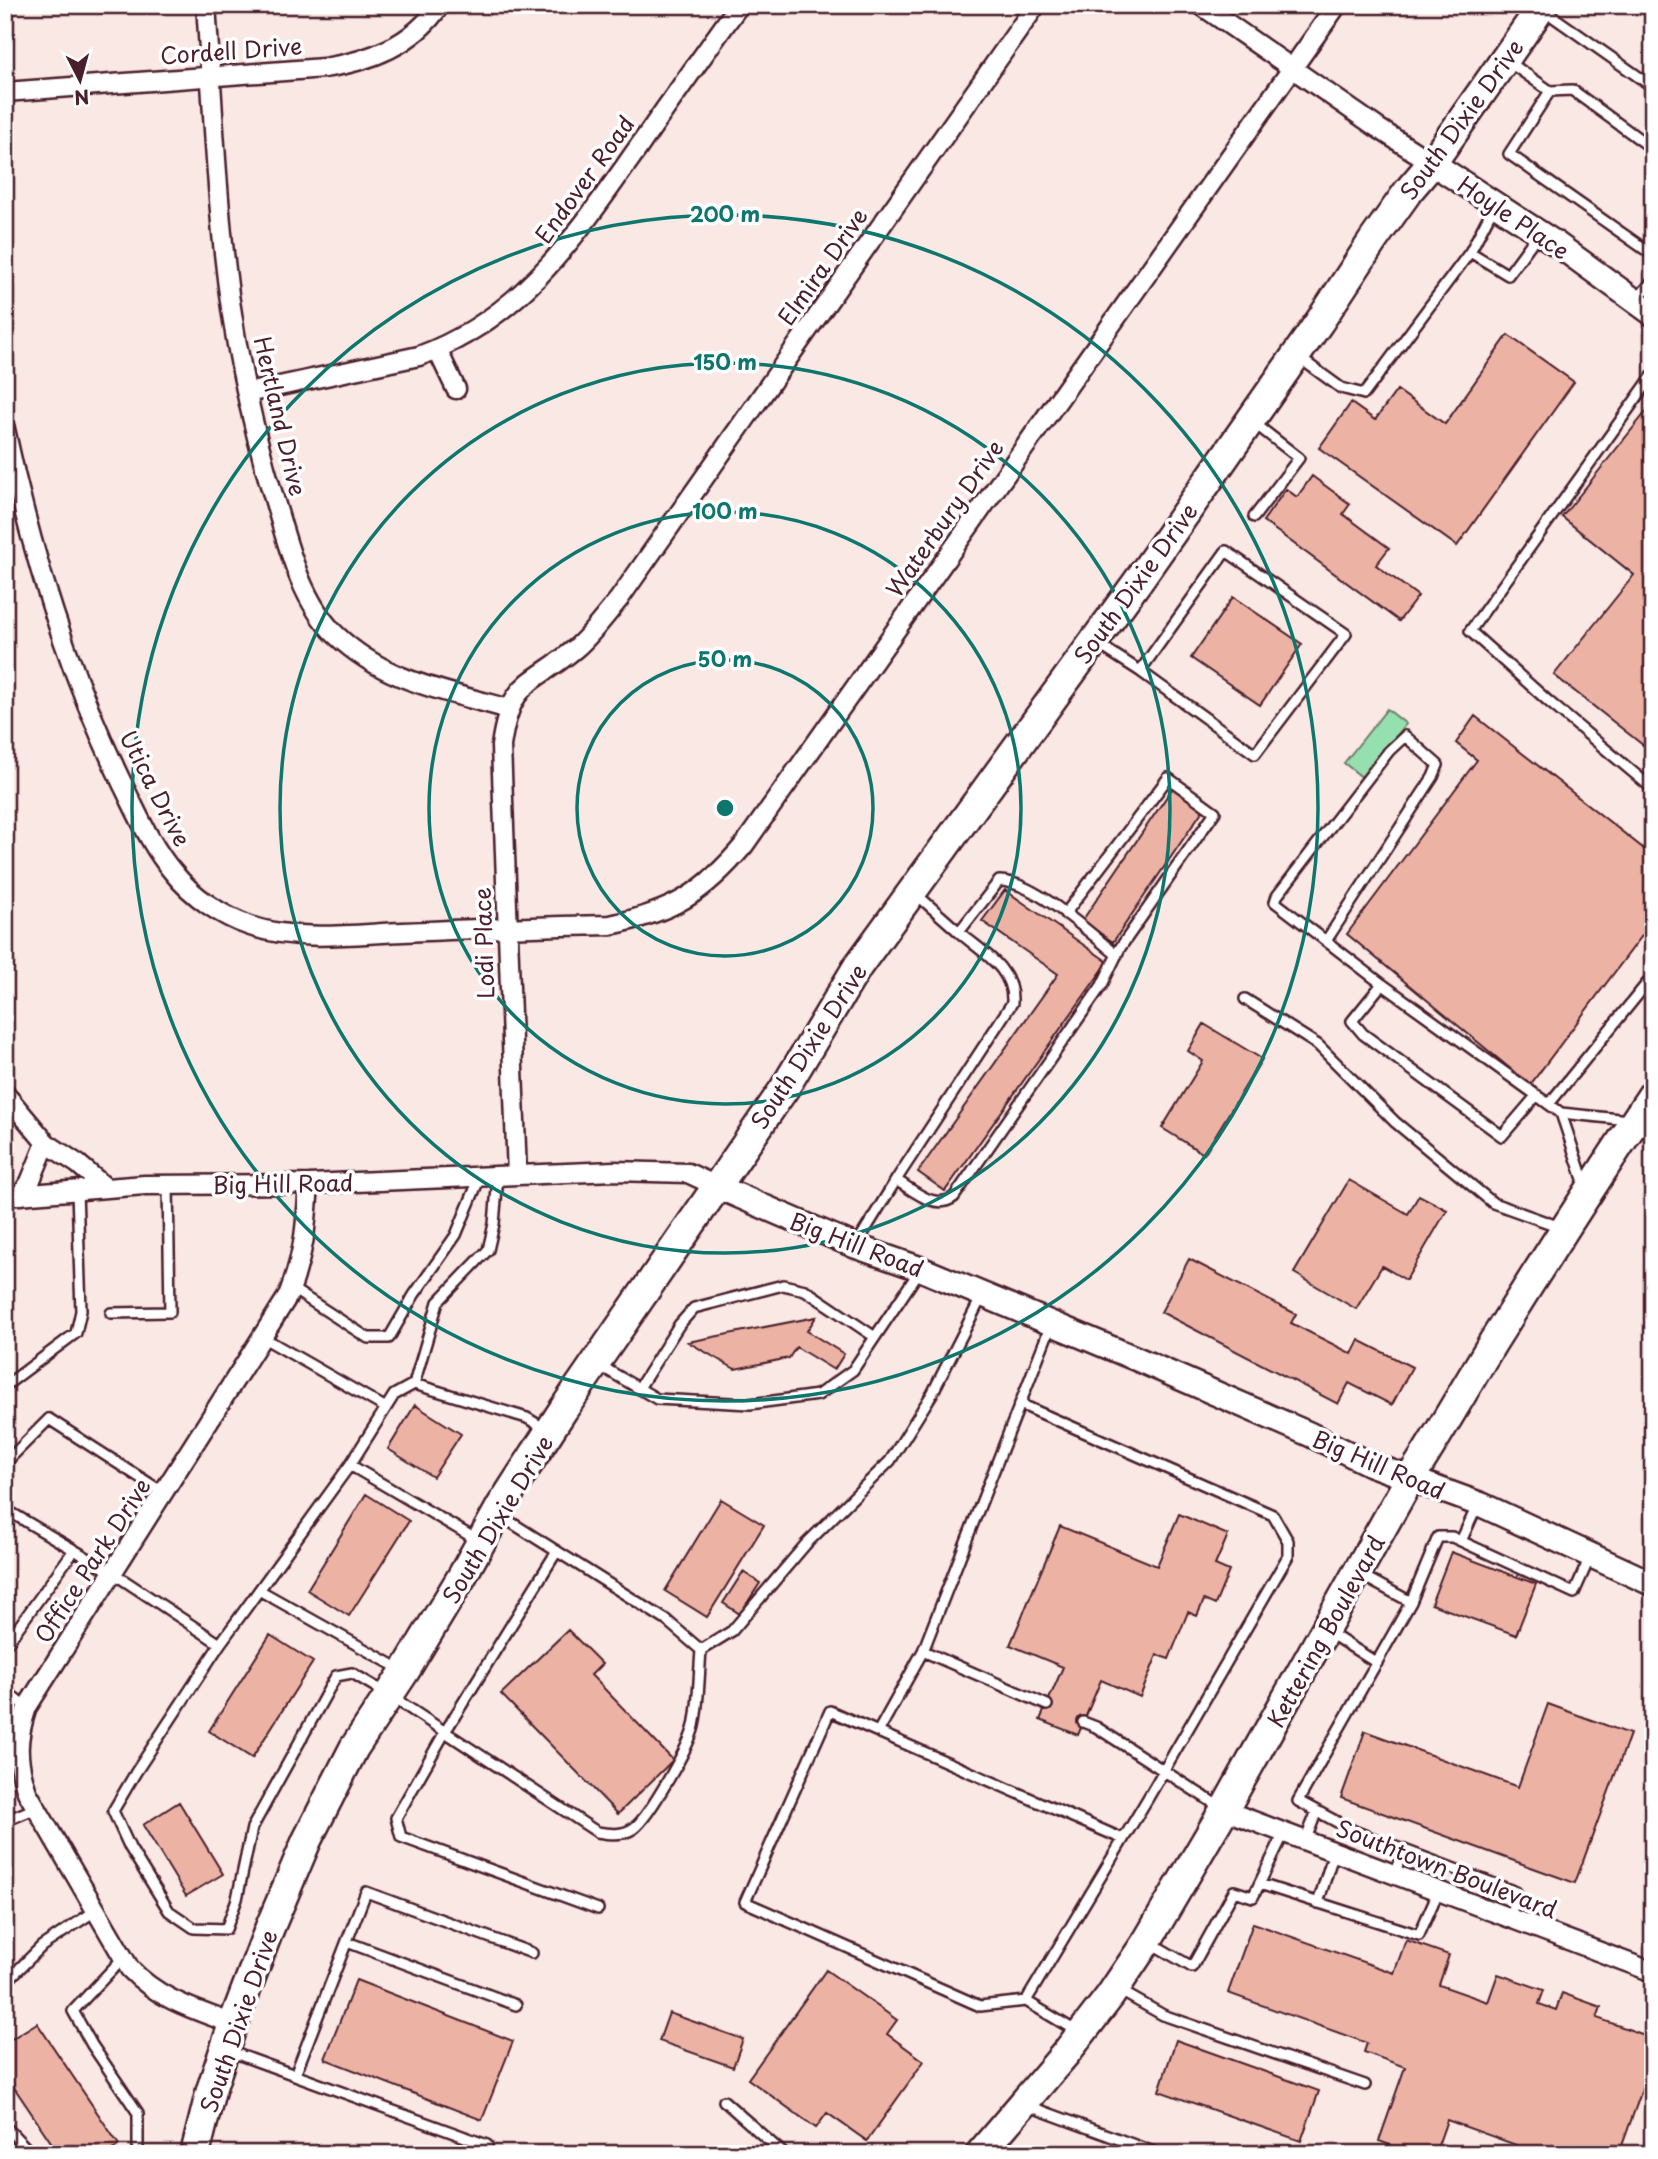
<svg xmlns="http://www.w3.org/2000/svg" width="1658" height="2159" font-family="'Playpen Sans',sans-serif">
  <rect width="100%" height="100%" fill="#f9e8e4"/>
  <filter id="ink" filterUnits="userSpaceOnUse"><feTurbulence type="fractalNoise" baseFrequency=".0143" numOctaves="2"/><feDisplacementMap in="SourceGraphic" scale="14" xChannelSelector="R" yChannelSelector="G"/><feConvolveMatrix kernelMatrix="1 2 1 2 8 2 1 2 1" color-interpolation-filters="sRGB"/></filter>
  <g filter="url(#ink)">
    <path fill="#96dfae" stroke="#707f6c" stroke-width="2" d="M1387,709L1406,724L1363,778L1344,763Z"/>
    <path fill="#ecb3a5" stroke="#4a1f2b" stroke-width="2" d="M1508,335L1574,382L1457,546L1319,448L1351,403L1375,420L1397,390L1445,424Z
      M1653,403V579L1649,584L1653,587V753L1554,675L1634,575L1562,517Z
      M1312,476L1350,504L1343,514L1389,548L1376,565L1418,596L1399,621L1263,521L1286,489L1297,497Z
      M1233,597L1302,644L1260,705L1191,658Z
      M1475,716L1653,856V921L1530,1085L1347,934L1477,760L1456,743Z
      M1174,786L1205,807L1113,942L1082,921Z
      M1005,890L1108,962L945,1191L918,1172L1058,974L982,921Z
      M1204,1024L1262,1059L1204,1154L1162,1128L1203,1061L1188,1051Z
      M1349,1180L1408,1214L1419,1195L1447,1210L1406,1280L1382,1266L1356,1309L1294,1273Z
      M1189,1259L1296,1314L1291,1323L1352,1354L1359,1340L1412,1367L1392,1405L1349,1383L1338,1404L1161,1312Z
      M816,1317L807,1331L844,1354L834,1370L796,1347L789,1358L735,1369L688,1342Z
      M415,1405L461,1434L433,1477L388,1449Z
      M366,1494L409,1521L349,1616L307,1590Z
      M721,1499L764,1525L707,1617L665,1591Z
      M1179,1514L1228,1535L1215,1565L1229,1571L1215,1605L1204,1600L1197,1616L1188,1612L1169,1659L1157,1655L1140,1697L1101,1680L1078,1735L1040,1720L1063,1667L1010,1645L1060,1526L1157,1566Z
      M1451,1552L1536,1584L1516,1635L1431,1604Z
      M743,1572L760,1583L740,1614L723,1603Z
      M568,1630L602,1664L591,1675L673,1760L618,1814L501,1694Z
      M270,1635L313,1662L252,1758L209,1731Z
      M1548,1704L1630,1734L1575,1883L1341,1798L1365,1731L1518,1787Z
      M179,1802L223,1874L186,1896L143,1825Z
      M1253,1923L1394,1973L1406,1940L1449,1955L1439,1985L1488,2002L1498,1974L1544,1990L1539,2004L1556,2010L1562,1993L1601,2007L1597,2018L1653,2038V2059L1619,2154H1541L1447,2120L1435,2154H1414L1379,2141L1405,2067L1364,2052L1367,2043L1228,1993Z
      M826,1970L897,2020L887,2034L924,2061L867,2141L827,2113L816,2128L748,2079Z
      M356,1980L513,2041L482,2120L325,2059Z
      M669,2013L743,2039L733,2067L659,2041Z
      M37,2023L119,2145L107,2154H59L5,2074V2043Z
      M1176,2040L1319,2091L1301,2141L1159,2091Z"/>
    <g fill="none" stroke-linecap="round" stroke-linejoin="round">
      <defs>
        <path id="service" d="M1545,11L1653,87
          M1509,62L1550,91L1572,90L1653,149
          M1550,91L1509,154L1653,255
          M1470,252L1495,204
          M1635,301L1653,281
          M1297,356L1341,388L1364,394L1470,252L1508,275L1538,234
          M1653,375L1470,631L1548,701L1653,789
          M1254,517L1299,458L1254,423
          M1098,644L1140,671L1226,551L1346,634L1255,754L1140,671
          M915,893L959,932L999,881C1032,880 1090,933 1117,955
          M1326,941L1275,902L1277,896L1389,751L1405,736L1438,765L1433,777L1326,941L1382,984L1561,1113
          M1382,984L1352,1021L1363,1034L1502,1136L1537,1095
          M1245,999L1318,1045L1395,1122L1493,1203L1563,1228
          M1549,1104L1653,976
          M896,1180C913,1190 935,1211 954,1197L1102,985L1120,948L1215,812L1168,778L1065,914
          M1585,1185L1561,1113L1629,1120
          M856,1245L896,1180L1012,1003C1014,968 983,953 959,932
          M291,1288L368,1338H389L414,1295L456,1235L480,1177
          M111,1313L170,1312L168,1185
          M262,1337L386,1408
          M599,1365L657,1399L750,1404L818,1395L853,1370L920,1270
          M414,1384L438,1302L488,1250L494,1224L498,1176
          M5,1386L76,1333L81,1311L77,1191
          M639,1388L679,1325L694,1308L783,1285L805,1290L875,1337
          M1020,1404L1273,1515L1288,1541V1556L1148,1798L1026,2001L980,2006L745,1902L830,1711L1123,1839
          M5,1463L49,1419L164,1493
          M350,1465L479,1541
          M5,1509L113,1573L220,1644
          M501,1516L666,1620L701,1650C699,1675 699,1702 694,1726C690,1745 649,1817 634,1828C623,1836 609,1834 597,1832L389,1695L352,1673L336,1676L252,1828L237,1899L226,1929L194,1928L169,1911L130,1848L113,1811L136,1772L220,1644L350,1465L394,1395L414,1384L527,1418L547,1430
          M1461,1541L1478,1504
          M557,1551L445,1732L396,1818L401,1837L598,1909
          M1359,1574L1411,1602L1298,1801L1354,1831L1516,1892L1510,1919
          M259,1590L400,1669
          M1411,1602L1438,1537H1452L1574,1593L1590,1557
          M1328,1632L1377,1663
          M5,1646L74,1550
          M701,1650L732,1631L806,1544L890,1461L932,1394L982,1296
          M5,1691L27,1707
          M1047,1705L923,1651L1051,1325
          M1083,1722L1096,1727L1223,1809
          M878,1732L923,1651
          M5,1821L36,1808
          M1305,1841L1317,1811
          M1394,1875L1403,1850
          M1260,1884L1419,1935L1438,1892
          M1318,1903L1334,1852
          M347,1942L516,2005
          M1151,1943L1192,1967L1234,1891L1253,1897L1284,1833
          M123,1958L73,2011L92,2045L138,2113V2154
          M5,1983L42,1946L95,1911
          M1117,1989L1163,2015L1365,2085
          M1026,2001L1076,2031
          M226,2050L487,2145L484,2154
          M295,2075L366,1892L532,1953
          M724,2101L784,2154
          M1026,2105L1159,2154
          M5,2126L32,2154"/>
        <path id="minor" d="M206,5C212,88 215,171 224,253C233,340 252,428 278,512C290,554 304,604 336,635C385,682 446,691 509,709
          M1201,5L1378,128L1432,163
          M5,92L324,68C370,61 413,45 440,5
          M437,349L456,389
          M247,393L419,356C523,318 577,234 638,148C671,100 705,53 739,5
          M5,429C31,552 68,672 123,785C138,815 151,846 173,872C192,896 221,916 250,926C299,942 353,934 403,932C472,929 541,926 610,925C672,912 703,894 744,845L1337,5
          M5,1094L46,1143L78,1164L106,1188
          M517,1175L501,746C511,678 530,687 576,648C592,634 605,616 619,599L1036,5
          M21,1195L30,1182L46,1143
          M5,1196L145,1185L309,1184L614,1171L688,1173L716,1186
          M1224,1810L1653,1972
          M233,2024C194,2009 160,2000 130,1969L27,1792C16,1759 16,1740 27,1707L288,1296C304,1255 306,1227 309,1184"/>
        <path id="tertiary" d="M1432,163L1558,245L1653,314
          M716,1186L855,1246L921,1269L1137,1359L1309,1434L1370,1464L1482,1505L1653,1584"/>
        <path id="primary" d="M195,2154L211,2090L233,2024L270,1927L307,1840L354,1748L405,1671L461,1578L501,1506L563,1410L784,1089L858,966L1138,581L1320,321L1374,239L1409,190L1432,163L1543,5
          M980,2154L1066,2053L1110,1996L1147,1941L1224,1810L1409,1480C1439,1435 1465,1388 1493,1342C1545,1259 1598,1176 1653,1094"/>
      </defs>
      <use href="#service" stroke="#4a1f2b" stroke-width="14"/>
      <use href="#minor" stroke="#4a1f2b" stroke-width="23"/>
      <use href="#tertiary" stroke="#4a1f2b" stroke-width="28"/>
      <use href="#primary" stroke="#4a1f2b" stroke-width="33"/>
      <use href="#service" stroke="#fff" stroke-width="9"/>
      <use href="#minor" stroke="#fff" stroke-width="18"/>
      <use href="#tertiary" stroke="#fff" stroke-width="23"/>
      <use href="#primary" stroke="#fff" stroke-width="28"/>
    </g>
  </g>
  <g fill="none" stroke="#0f766e" stroke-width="3.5">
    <circle cx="725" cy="808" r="148"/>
    <circle cx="725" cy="808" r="296"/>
    <circle cx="725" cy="808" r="445"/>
    <circle cx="725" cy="808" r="593"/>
  </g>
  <g text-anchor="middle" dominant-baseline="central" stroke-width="7" stroke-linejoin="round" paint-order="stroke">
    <g font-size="23" fill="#4a1f2b" stroke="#fff">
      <text transform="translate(231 50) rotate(-4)">Cordell Drive</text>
      <text transform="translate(1461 119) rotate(-54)">South Dixie Drive</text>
      <text transform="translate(584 179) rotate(-54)">Endover Road</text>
      <text transform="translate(1514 217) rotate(34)">Hoyle Place</text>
      <text transform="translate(822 266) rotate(-55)">Elmira Drive</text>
      <text transform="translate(281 416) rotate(77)">Hertland Drive</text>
      <text transform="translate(944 518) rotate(-55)">Waterbury Drive</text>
      <text transform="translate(1135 583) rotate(-54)">South Dixie Drive</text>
      <text transform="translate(156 788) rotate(63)">Utica Drive</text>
      <text transform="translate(483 943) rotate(-92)">Lodi Place</text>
      <text transform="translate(808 1046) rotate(-57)">South Dixie Drive</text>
      <text transform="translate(283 1183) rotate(-1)">Big Hill Road</text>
      <text transform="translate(857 1244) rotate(21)">Big Hill Road</text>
      <text transform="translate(1379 1464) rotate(23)">Big Hill Road</text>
      <text transform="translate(497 1519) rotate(-59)">South Dixie Drive</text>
      <text transform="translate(92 1560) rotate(-57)">Office Park Drive</text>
      <text transform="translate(1325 1631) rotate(-61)">Kettering Boulevard</text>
      <text transform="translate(1447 1868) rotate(21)">Southtown Boulevard</text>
      <text transform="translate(238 2021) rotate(-71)">South Dixie Drive</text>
    </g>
  </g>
  <circle cx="725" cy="808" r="10" fill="#0f766e" stroke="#fff" stroke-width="3.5"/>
  <g font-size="21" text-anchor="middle" font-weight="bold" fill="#0f766e" stroke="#fff" stroke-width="7" stroke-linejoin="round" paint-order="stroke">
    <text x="725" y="222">200 m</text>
    <text x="725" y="370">150 m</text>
    <text x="725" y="519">100 m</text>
    <text x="725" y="667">50 m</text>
  </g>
  <rect width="1658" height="2159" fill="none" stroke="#fff" stroke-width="28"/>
  <rect x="14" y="14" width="1630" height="2131" fill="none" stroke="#4a1f2b" stroke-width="2.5" filter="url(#ink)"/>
  <g transform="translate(80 80) rotate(174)" stroke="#ffffff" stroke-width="5" paint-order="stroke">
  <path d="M0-5L12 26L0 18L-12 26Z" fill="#4a1f2b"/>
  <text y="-10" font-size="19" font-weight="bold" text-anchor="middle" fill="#4a1f2b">N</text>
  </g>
</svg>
